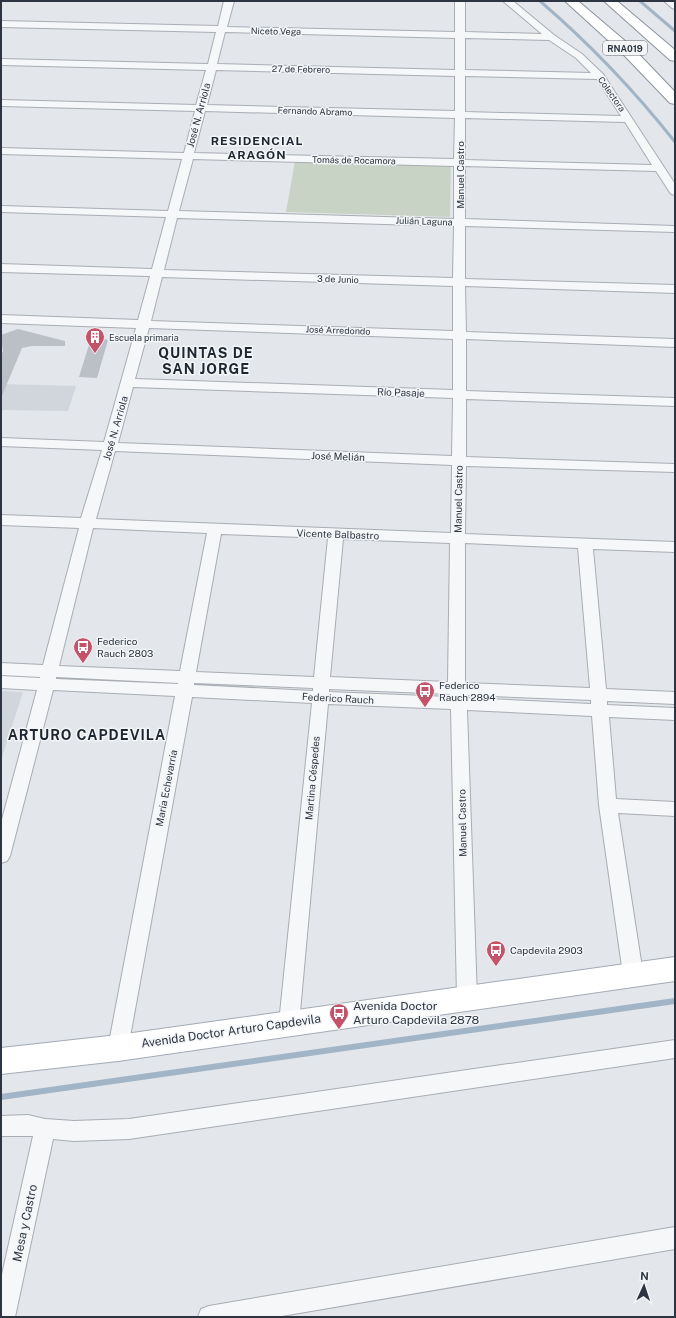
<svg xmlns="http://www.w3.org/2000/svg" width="676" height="1318" font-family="'Public Sans',sans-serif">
  <rect width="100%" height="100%" fill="#e3e6ea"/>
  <path fill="#d1d5dc" d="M1,384L76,386L68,411L1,410Z
    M1,691L23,692L1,760Z"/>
  <path fill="#c9d3c5" d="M295,161L451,166L450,217L286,212Z"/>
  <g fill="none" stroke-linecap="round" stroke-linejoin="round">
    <path stroke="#a1b5c7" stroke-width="3" d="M540,1C590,44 634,90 675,142
      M640,1L675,31"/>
    <path stroke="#a1b5c7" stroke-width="6" d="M1,1097L675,1001"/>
  </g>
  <path fill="#bbc0c6" d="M18,329L65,341V346H32L22,348L1,398V356L3,351L1,335Z
    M92,335L108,340L97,378L79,377Z"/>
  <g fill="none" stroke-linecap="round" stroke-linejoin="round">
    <defs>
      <path id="street" d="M224,1H234L227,27L455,32V1H465V32L542,34L503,1H513L554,35L582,54L603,74L675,184V195L671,194L656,171L465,166V219L675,226V232L465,226V279L675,285V293L465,286L466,332L675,339V347L466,339V391L675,398V406L466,399V457L675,464V472L466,466L465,534L675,542V552L593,549L606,689L675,692V704L607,701V705L675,708V720L609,717L616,799L675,802V816L618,813L643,974L640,980L633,982L626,980L623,974L599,805L592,716L467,710L477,998L474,1004L467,1007L460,1004L457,998L451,709L328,704L299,1023L296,1029L289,1032L282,1029L279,1023L312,703L192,697L128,1048L125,1054L118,1057L111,1054L108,1048L175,696L53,690L10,856L7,861L1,863V823L37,690L1,688V676L40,678V677L1,675V663L43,665L79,528L1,525V515L81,518L102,450L1,446V438L104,442L136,328L1,323V315L138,320L150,276L1,272V264L152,269L166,217L1,212V206L168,211L182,159L1,154V148L184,153L195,111L1,106V100L196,105L206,70L1,65V59L208,64L216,32L1,27V21L218,26ZM225,32L455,38V70L217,64ZM465,38L549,40L576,58L591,73L465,70ZM216,70L455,76V111L207,105ZM465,76L597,79L621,116L465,112ZM205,111L455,118L454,159L194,153ZM465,118L625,122L652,165L465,160ZM193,159L454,166V219L179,211ZM177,218L454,226L453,278L164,270ZM162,277L453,286V331L151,321ZM149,328L453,339V390L135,379ZM133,387L453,398L452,456L118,443ZM115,451L452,465L451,533L96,519ZM93,528L207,533L180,671L59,666ZM221,534L328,538L314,677L196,672ZM343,539L450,543L448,682L330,677ZM465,543L578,548L590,688L465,683ZM56,677L178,683V684L56,679ZM194,683L313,688V691L194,685ZM329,689L450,694V697L329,692ZM466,695L591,700V704L466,698Z
        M664,1H674L675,9L672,8Z
        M675,1040V1058L129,1139L74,1141L53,1139L15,1317H1V1279L33,1136H1V1116L28,1115L45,1119L74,1121L129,1119Z
        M675,1227V1249L276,1317H198L201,1309L209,1306Z"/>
      <path id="primary" d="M675,957V981L118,1061L1,1074V1048L118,1035Z"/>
      <path id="highway" d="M565,1H578L631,46L675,92V104L670,103L621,52Z
        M604,1H617L675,50V61L670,60Z"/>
    </defs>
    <use href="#street" stroke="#a8adb4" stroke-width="2"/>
    <use href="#primary" stroke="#a3abb5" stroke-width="2"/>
    <use href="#highway" stroke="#8c949f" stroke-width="2"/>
    <use href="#street" fill="#f6f7f9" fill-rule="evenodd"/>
    <use href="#primary" fill="#fff" fill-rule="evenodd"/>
    <use href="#highway" fill="#fff" fill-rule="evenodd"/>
  </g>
  <defs>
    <symbol id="building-pin" viewBox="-11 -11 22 30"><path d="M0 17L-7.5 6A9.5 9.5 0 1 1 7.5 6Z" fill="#c45369" stroke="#f3f5f7"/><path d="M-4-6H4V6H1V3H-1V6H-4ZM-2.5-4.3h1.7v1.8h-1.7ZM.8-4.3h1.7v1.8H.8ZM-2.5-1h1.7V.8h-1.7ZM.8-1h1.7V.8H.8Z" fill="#fff"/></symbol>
    <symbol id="bus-pin" viewBox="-11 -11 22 30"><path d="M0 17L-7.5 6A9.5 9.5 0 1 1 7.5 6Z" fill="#c45369" stroke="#f3f5f7"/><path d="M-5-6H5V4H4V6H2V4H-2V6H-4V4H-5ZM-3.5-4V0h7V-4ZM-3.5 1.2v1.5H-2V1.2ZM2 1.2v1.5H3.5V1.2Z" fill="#fff"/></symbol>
  </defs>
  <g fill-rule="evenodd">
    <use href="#building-pin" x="84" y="326" width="22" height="30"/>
    <use href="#bus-pin" x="72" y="636" width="22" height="30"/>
    <use href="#bus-pin" x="414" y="680" width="22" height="30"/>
    <use href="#bus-pin" x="485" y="939" width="22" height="30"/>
    <use href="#bus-pin" x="328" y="1002" width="22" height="30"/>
  </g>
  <g text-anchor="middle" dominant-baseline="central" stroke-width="3" stroke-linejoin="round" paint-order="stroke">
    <g font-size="9" fill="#2c3541" stroke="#f3f5f7">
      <text transform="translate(276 31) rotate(1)">Niceto Vega</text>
      <text transform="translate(301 69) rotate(1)">27 de Febrero</text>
      <text transform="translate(612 94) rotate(55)">Colectora</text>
      <text transform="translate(315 111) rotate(2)">Fernando Abramo</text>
      <text transform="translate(354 160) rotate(1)">Tomás de Rocamora</text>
      <text transform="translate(424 221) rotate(2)">Julián Laguna</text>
      <text transform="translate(338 279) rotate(2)">3 de Junio</text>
      <text transform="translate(338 330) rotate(2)">José Arredondo</text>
    </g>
    <rect fill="#f3f5f7" stroke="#686f78" stroke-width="1" x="603" y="41" width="44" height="14" rx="3"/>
    <g font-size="9" font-weight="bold" fill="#2c3541">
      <text x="625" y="48">RNA019</text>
    </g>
    <g font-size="9" fill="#2c3541" stroke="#f3f5f7" text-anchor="start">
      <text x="109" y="337">Escuela primaria</text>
    </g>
    <g font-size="10" fill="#2c3541" stroke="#f3f5f7">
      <text transform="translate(198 115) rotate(-75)">José N. Arriola</text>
      <text transform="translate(460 175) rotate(-90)">Manuel Castro</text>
      <text transform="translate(401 392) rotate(2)">Río Pasaje</text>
      <text transform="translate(115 428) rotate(-74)">José N. Arriola</text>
      <text transform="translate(338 456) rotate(2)">José Melián</text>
      <text transform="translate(458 499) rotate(-89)">Manuel Castro</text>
      <text transform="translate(338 534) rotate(2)">Vicente Balbastro</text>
      <text transform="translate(338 698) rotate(3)">Federico Rauch</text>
      <text transform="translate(312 778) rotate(-85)">Martina Céspedes</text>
      <text transform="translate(166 788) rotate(-79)">María Echevarría</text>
      <text transform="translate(462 823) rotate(-91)">Manuel Castro</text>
    </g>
    <g font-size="10" fill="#2c3541" stroke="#f3f5f7" text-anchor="start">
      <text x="97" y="641">Federico<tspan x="97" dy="12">Rauch 2803</tspan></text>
      <text x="439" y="685">Federico<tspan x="439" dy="12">Rauch 2894</tspan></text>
      <text x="510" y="950">Capdevila 2903</text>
    </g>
    <g font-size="12" font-weight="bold" letter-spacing="1" fill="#1e2632" stroke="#f3f5f7">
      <text x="257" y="141">RESIDENCIAL<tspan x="257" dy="14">ARAGÓN</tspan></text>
    </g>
    <g font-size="12" fill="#2c3541" stroke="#f3f5f7" text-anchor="start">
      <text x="353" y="1006">Avenida Doctor<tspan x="353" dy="14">Arturo Capdevila 2878</tspan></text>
    </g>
    <g font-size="12" fill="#2c3541" stroke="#f3f5f7">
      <text transform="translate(231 1031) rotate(-8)">Avenida Doctor Arturo Capdevila</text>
      <text transform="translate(25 1223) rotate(-78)">Mesa y Castro</text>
    </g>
    <g font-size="14" font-weight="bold" letter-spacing="1" fill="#1e2632" stroke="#f3f5f7">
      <text x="206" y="353">QUINTAS DE<tspan x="206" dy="16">SAN JORGE</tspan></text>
      <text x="87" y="735">ARTURO CAPDEVILA</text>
    </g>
  </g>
  <rect width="676" height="1318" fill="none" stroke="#2c3541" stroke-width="4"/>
  <g transform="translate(644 1286) rotate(3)" stroke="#f3f5f7" stroke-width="3" paint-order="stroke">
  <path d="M0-3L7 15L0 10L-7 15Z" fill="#2c3541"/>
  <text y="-6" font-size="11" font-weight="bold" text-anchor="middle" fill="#2c3541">N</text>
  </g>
</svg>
